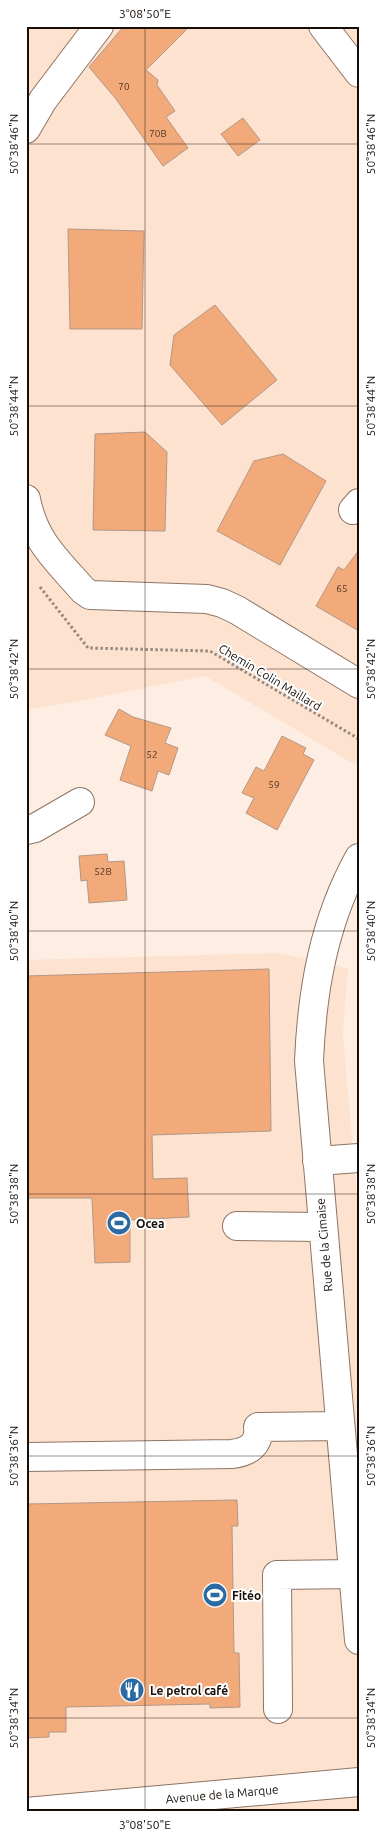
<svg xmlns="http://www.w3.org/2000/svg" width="385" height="1838" font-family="Ubuntu,sans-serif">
  <rect width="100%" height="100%" fill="#feede2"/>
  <path fill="#fee2d0" d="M26,26H359V767L205,676L79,701L26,710Z
    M278,953L348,968L343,1033L359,1222V1812H26V960Z"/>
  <path fill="#f3aa7a" stroke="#b19786" d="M124,26H190L146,70L158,80L157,85L175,111L166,117L188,148L163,166L116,99L89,67Z
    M243,118L260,140L238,156L221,134Z
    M68,229L144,231L142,329H70Z
    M215,305L277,380L222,425L170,365L174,335Z
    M145,432L167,452L165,531L93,530L95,434Z
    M283,454L326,481L280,565L217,531L254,461Z
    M359,550V631L316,606L338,567L344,570Z
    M119,709L133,717L171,728L165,743L178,748L169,775L158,771L152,791L120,780L131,746L105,735Z
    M282,736L306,748L303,754L314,760L277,830L246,813L254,798L242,793L256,767L264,771Z
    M107,854L108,862L124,861L127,900L89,903L87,880L81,881L79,856Z
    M269,969L271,1131L152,1135L153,1179L187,1178L189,1217L130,1220V1262L95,1263L92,1198H26V976Z
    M237,1500L238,1526H232L234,1653H239L240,1707L210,1708V1704L66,1707V1732H49V1737L26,1738V1504Z"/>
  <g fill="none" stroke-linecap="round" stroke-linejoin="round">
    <defs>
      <path id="minor" d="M323,26L359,73
        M26,129L43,100L99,26
        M26,499C34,541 56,559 83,590L90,595L207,599L222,603L237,610L359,684
        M353,510L359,503
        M26,830L35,828L80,802
        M359,858C324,921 312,990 309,1061L359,1640
        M317,1161L359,1158
        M237,1226L322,1227
        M26,1457L232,1454C248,1452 260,1445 258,1427L340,1426
        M278,1709L277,1575L354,1574
        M26,1812L359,1782"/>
    </defs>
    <use href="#minor" stroke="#8d7464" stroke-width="30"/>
    <path stroke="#968980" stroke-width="3" stroke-dasharray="2.5 2.5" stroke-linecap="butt" d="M40,587L88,648L210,651L359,739"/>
    <use href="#minor" stroke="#fff" stroke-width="28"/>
  </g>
  <path fill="none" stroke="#170e08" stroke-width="1" stroke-opacity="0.45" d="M145,26V1812M26,144H359M26,406H359M26,669H359M26,931H359M26,1194H359M26,1456H359M26,1718H359"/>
  <defs>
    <symbol id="stadium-disc" viewBox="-11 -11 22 22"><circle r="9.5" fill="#2c6ba2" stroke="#fff"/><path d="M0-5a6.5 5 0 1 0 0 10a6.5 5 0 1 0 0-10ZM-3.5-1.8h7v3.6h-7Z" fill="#fff"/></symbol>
    <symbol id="restaurant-disc" viewBox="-11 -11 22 22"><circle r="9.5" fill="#2c6ba2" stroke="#fff"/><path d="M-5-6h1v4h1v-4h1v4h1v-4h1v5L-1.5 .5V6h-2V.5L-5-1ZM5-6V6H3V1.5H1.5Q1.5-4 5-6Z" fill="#fff"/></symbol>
  </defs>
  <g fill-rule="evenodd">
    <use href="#stadium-disc" x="105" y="1209" width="28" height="28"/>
    <use href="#stadium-disc" x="201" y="1581" width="28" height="28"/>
    <use href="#restaurant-disc" x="118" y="1676" width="28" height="28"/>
  </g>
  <g text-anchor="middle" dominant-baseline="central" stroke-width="4" stroke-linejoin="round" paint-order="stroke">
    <g font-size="10" fill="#4e3524">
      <text x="124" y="86">70</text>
      <text x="158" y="133">70B</text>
      <text x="342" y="588">65</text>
      <text x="152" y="754">52</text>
      <text x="274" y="784">59</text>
      <text x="103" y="871">52B</text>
    </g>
    <g font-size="12" fill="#170e08" stroke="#fff">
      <text transform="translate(270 677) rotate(31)">Chemin Colin Maillard</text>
      <text transform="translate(324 1245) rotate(-95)">Rue de la Cimaise</text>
      <text transform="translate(222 1794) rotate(-5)">Avenue de la Marque</text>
    </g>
    <g font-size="12" font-weight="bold" fill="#170e08" stroke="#fff" text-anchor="start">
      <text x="136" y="1223">Ocea</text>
      <text x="232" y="1595">Fitéo</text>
      <text x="150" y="1690">Le petrol café</text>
    </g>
  </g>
  <rect width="385" height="1838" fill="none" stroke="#ffffff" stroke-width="55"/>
  <rect x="28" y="28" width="330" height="1782" fill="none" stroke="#170e08" stroke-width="2"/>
  <g font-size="12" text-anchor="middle" fill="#170e08">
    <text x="145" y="18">3°08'50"E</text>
    <text transform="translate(14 144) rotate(-90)" y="4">50°38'46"N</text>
    <text transform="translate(371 144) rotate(-90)" y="4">50°38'46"N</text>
    <text transform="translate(14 406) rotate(-90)" y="4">50°38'44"N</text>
    <text transform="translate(371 406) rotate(-90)" y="4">50°38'44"N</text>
    <text transform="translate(14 669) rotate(-90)" y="4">50°38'42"N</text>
    <text transform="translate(371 669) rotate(-90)" y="4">50°38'42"N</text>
    <text transform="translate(14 931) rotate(-90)" y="4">50°38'40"N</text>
    <text transform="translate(371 931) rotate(-90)" y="4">50°38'40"N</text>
    <text transform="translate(14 1194) rotate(-90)" y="4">50°38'38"N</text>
    <text transform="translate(371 1194) rotate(-90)" y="4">50°38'38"N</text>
    <text transform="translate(14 1456) rotate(-90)" y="4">50°38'36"N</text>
    <text transform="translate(371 1456) rotate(-90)" y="4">50°38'36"N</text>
    <text transform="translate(14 1718) rotate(-90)" y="4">50°38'34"N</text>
    <text transform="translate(371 1718) rotate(-90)" y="4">50°38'34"N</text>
    <text x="145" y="1829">3°08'50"E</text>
  </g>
</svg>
